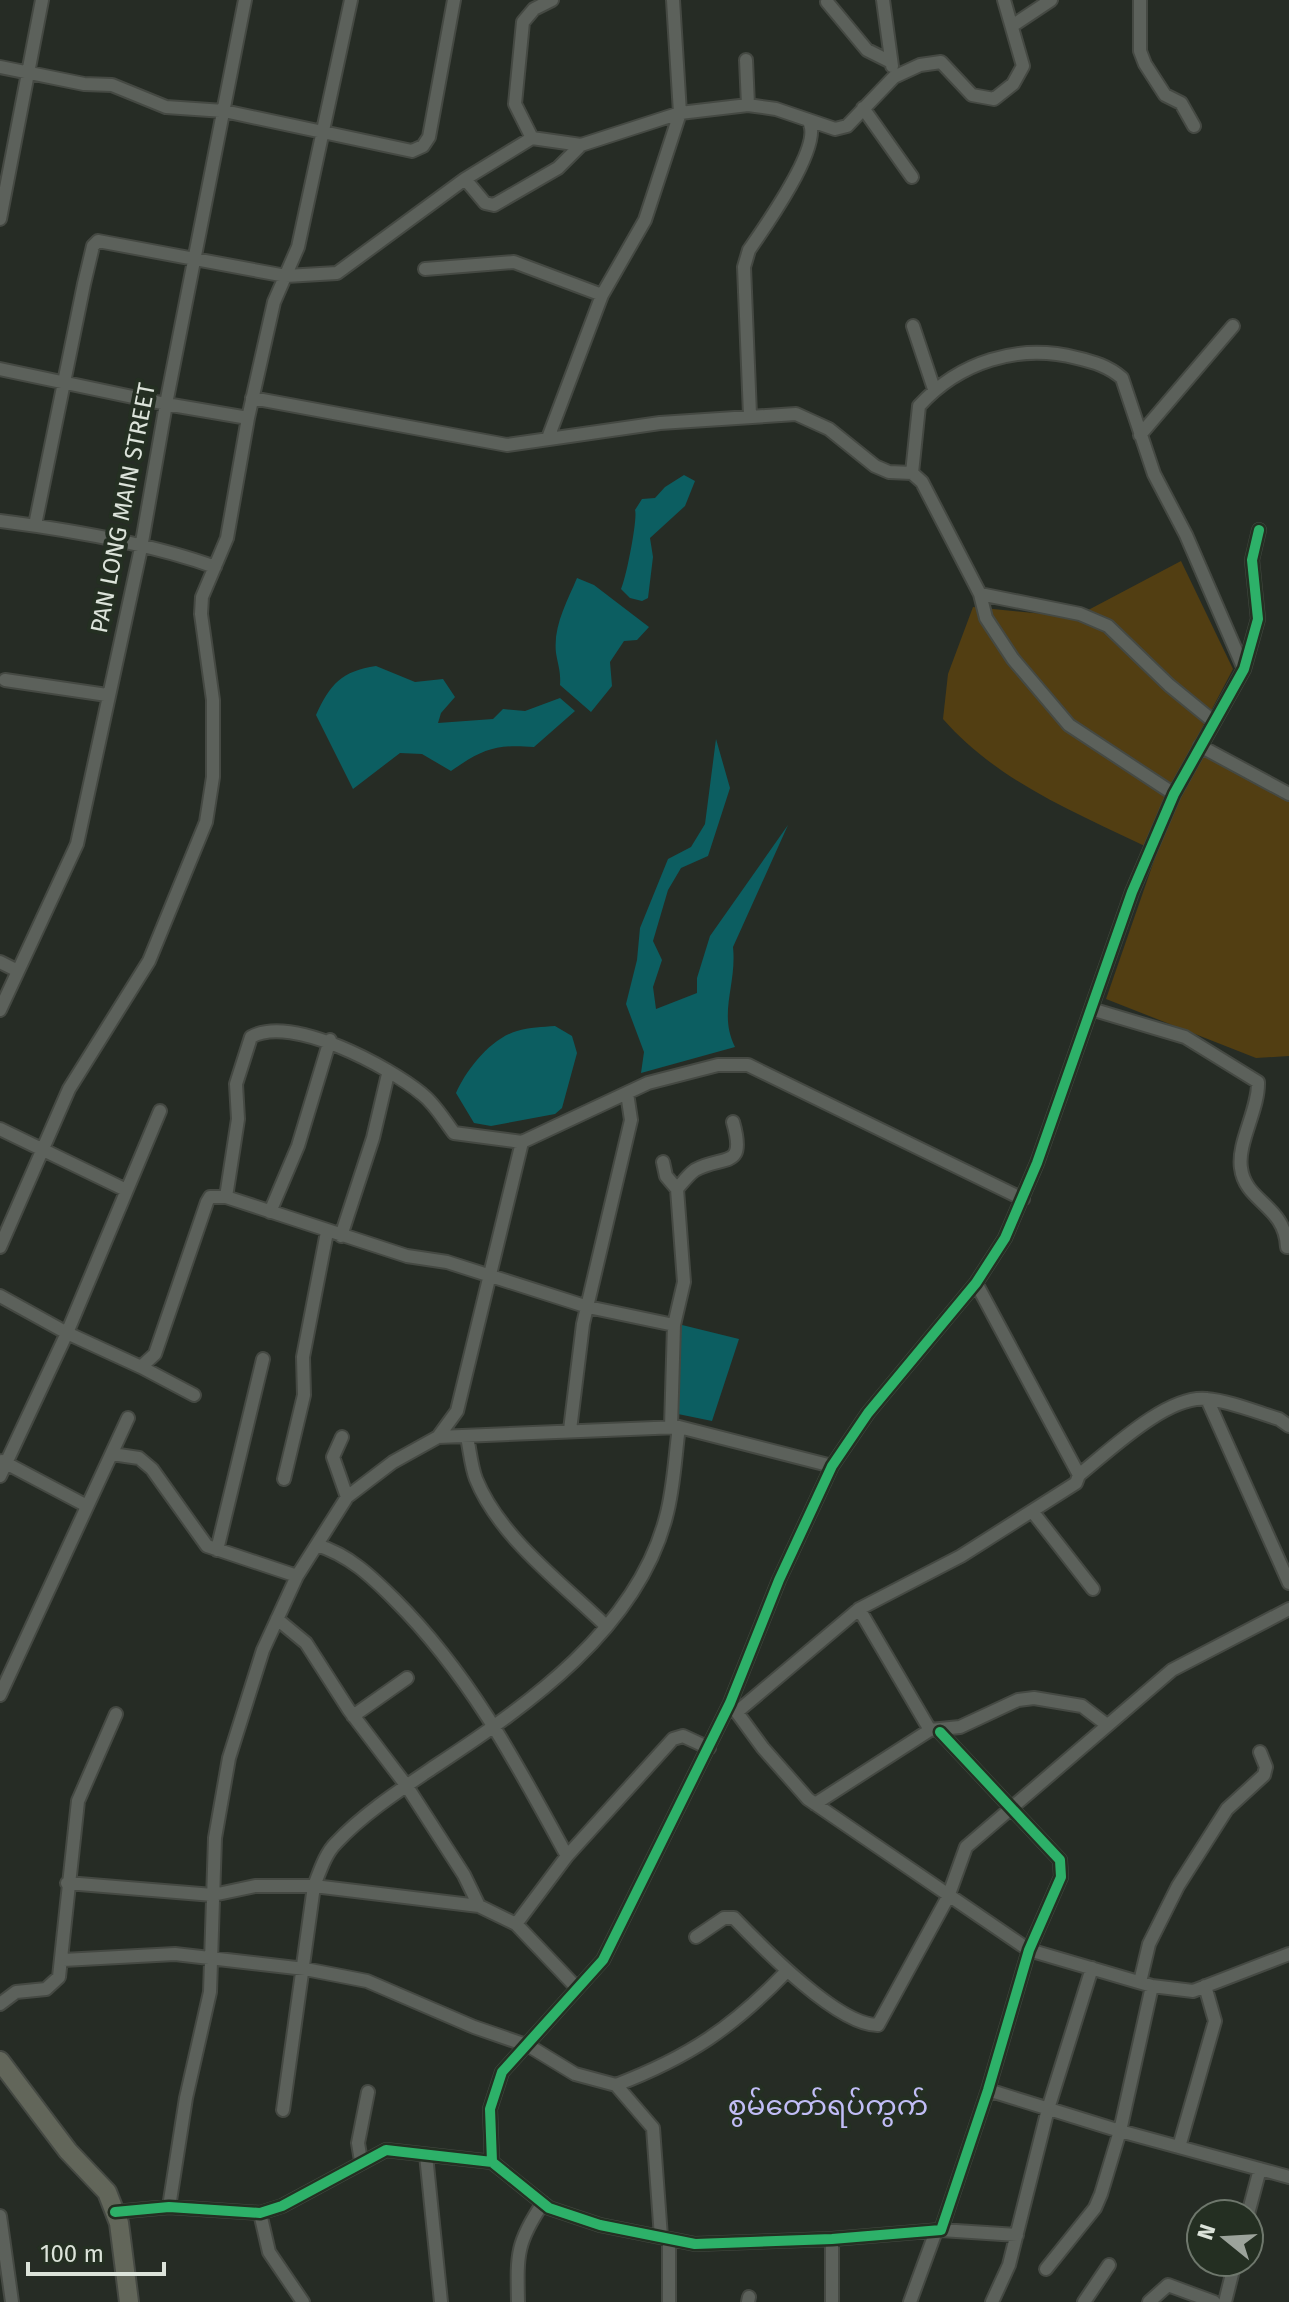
<svg xmlns="http://www.w3.org/2000/svg" width="1289" height="2302" font-family="'Fira Sans','Noto Sans Myanmar',sans-serif">
  <rect width="100%" height="100%" fill="#262c25"/>
  <path fill="#523e12" d="M1181,561L1233,669L1192,747L1289,796V1056L1256,1058L1106,999L1157,852C1080,814 1000,784 943,719L948,674L973,607L1075,617Z"/>
  <path fill="#0c5e61" d="M684,475L695,481L685,506L650,538L653,557L648,598L642,601L630,598L621,589C626,579 638,518 635,510L642,499L655,498L665,487Z
    M577,578L594,585L649,627L637,640L624,641L610,662L612,686L591,712L560,685C561,672 558,665 556,653C553,626 567,602 577,578Z
    M376,666L415,682L443,679L455,697L441,713L438,723L493,719L503,709L525,711L560,698L575,711L534,747C495,744 483,749 451,771L422,754L400,753L353,789L316,715C330,684 342,671 376,666Z
    M716,739L730,788L708,856L681,868L668,890L653,941L662,960L653,987L656,1009L697,993V978L710,936L788,825L733,947C737,985 718,1013 735,1047L641,1073L644,1052L626,1004L637,960L640,928L668,859L691,847L705,824Z
    M555,1026L572,1036L577,1053L562,1108L555,1114L491,1126L474,1123L456,1093C466,1070 491,1038 517,1031C529,1027 543,1027 555,1026Z
    M678,1324L739,1339L712,1421L678,1414Z"/>
  <g fill="none" stroke-linecap="round" stroke-linejoin="round">
    <defs>
      <path id="minor" d="M883,0L892,66
        M1140,0V51L1145,64L1165,95L1181,103L1194,126
        M827,2L867,50L891,62
        M1012,26L1051,0
        M746,60L748,105
        M0,67L84,84L112,85L166,107L224,111L412,151L423,146L429,137L454,0
        M863,108L912,177
        M532,138L515,104L523,22L534,9L552,0
        M465,179L485,203L494,205L558,168L581,145
        M0,219L42,0
        M425,269L514,262L602,295
        M913,326L934,389
        M0,369L166,404L248,418
        M252,398L507,445L660,423L796,414L829,429L875,466L889,472L912,473L922,482L980,594L986,618L1013,659L1069,725L1174,794
        M750,415L744,267L749,250C765,227 820,149 810,124
        M1140,435L1233,326
        M548,438L602,295L645,220L680,113L673,0
        M912,473L919,406C959,362 1018,343 1077,358C1094,362 1108,366 1122,378L1154,474L1186,535L1244,669
        M0,521C70,530 149,543 215,567
        M35,525L84,284L93,246L98,241L286,276L337,273L465,179L532,138L581,145L680,113L748,105L776,109L835,129L847,126L894,77L920,65L941,62L972,95L994,99L1013,84L1023,66L1004,0
        M980,594L1080,614L1108,626L1169,685L1213,721
        M5,680L107,695
        M1200,746L1289,794
        M0,962L18,971
        M1091,1009L1185,1037L1258,1082C1259,1109 1237,1143 1241,1168C1245,1202 1285,1205 1287,1247
        M0,1010L77,844L141,548L166,404L245,0
        M0,1129L126,1190
        M663,1162L666,1176L677,1189
        M226,1197L238,1119L236,1084L251,1037C292,1014 389,1067 422,1094C435,1104 444,1120 454,1133L522,1142L648,1083L718,1065H748L1023,1199
        M270,1212L298,1146L330,1040
        M341,1236L373,1138L388,1074
        M0,1247L69,1089L149,961L206,822L213,777V700L201,614L202,597L227,538L248,418L274,302L298,247L351,0
        M0,1296L67,1333L141,1367L155,1354L207,1202L210,1197H226L407,1256L447,1262L588,1307L674,1325
        M141,1367L194,1395
        M1207,1399L1289,1583
        M671,1427L674,1325L684,1282L677,1189C683,1182 688,1175 695,1170C723,1154 747,1171 733,1122
        M570,1430L583,1324L631,1120L627,1093
        M342,1437L333,1457L347,1497
        M438,1437L679,1427L832,1466
        M467,1437C470,1451 471,1466 476,1479C500,1538 562,1583 606,1626
        M112,1454L139,1458L152,1469L207,1546L297,1576
        M2,1461L87,1506
        M1079,1475C1109,1451 1167,1395 1206,1399C1230,1401 1256,1412 1279,1419L1289,1426
        M0,1476L67,1333L160,1111
        M284,1479L304,1395L303,1357L327,1232
        M1032,1511L1093,1589
        M317,1545C349,1555 371,1576 395,1600C470,1675 517,1764 567,1856
        M217,1550L263,1359
        M859,1609L930,1730
        M277,1619L306,1643L349,1710L406,1785L464,1875L479,1906
        M0,1695L128,1418
        M730,1703L763,1748L808,1799L1029,1950L1152,1986L1193,1991L1289,1954
        M737,1712L859,1609L961,1556L1076,1483L1079,1475L976,1283
        M353,1716L407,1678
        M815,1804L930,1730L960,1727L1018,1700L1034,1698L1082,1706L1107,1725
        M67,1883L213,1895L255,1886H314L479,1906L516,1924L576,1987
        M516,1924L567,1856L673,1739L683,1736L709,1748
        M696,1937L724,1918H734C762,1947 838,2026 878,2025L948,1897L966,1847L1172,1670L1289,1609
        M63,1960L175,1954L305,1969L367,1981L474,2027L529,2046L575,2074L616,2085L653,2128L661,2237
        M1140,1982L1149,1944L1178,1886L1227,1809L1264,1775L1266,1767L1260,1752
        M0,2004L16,1992L46,1989L59,1977L78,1801L116,1714
        M616,2085C689,2057 732,2028 786,1972
        M988,2090L1120,2131L1289,2177
        M283,2110L314,1886C320,1871 325,1854 336,1843C364,1813 403,1788 437,1765C528,1705 637,1629 666,1517C674,1488 675,1456 679,1427
        M1179,2147L1215,2021L1205,1986
        M426,2155L441,2302
        M361,2161L358,2143L368,2092
        M492,2162L490,2109L502,2072L603,1960L730,1703L779,1580L832,1466L868,1413L976,1283L1005,1238L1037,1163L1132,892L1174,794L1244,669L1258,619L1252,560L1259,530
        M169,2207L186,2098L210,1992L215,1838L229,1758L263,1650L297,1576L347,1497L393,1462L438,1437L457,1411L522,1142
        M115,2212L169,2207L260,2213L282,2206L386,2150L492,2162L549,2208L600,2225L695,2244L832,2239L941,2230L988,2090L1029,1950L1061,1877L1060,1860L940,1732
        M260,2213L269,2252L303,2302
        M1248,2214L1260,2169
        M0,2216L12,2302
        M941,2230L1017,2235
        M669,2239V2302
        M1046,2269L1095,2208L1101,2194L1120,2131L1152,1986
        M518,2302C517,2255 516,2243 543,2203
        M748,2302L749,2297
        M832,2302V2239
        M910,2302L936,2231
        M992,2302L1009,2265L1048,2109L1092,1968
        M1084,2302L1109,2265
        M1149,2302L1168,2285L1214,2302
        M1225,2302L1235,2262"/>
      <path id="highway" d="M0,2061L68,2151L107,2192L119,2223L129,2302"/>
    </defs>
    <use href="#minor" stroke="#454943" stroke-width="16"/>
    <use href="#highway" stroke="#454943" stroke-width="22"/>
    <use href="#minor" stroke="#5c615b" stroke-width="12"/>
    <use href="#highway" stroke="#62665a" stroke-width="18"/>
    <defs>
      <path id="cycleway" d="M492,2162L490,2109L502,2072L603,1960L730,1703L779,1580L832,1466L868,1413L976,1283L1005,1238L1037,1163L1132,892L1174,794L1244,669L1258,619L1252,560L1259,530
        M115,2212L169,2207L260,2213L282,2206L386,2150L492,2162L549,2208L600,2225L695,2244L832,2239L941,2230L988,2090L1029,1950L1061,1877L1060,1860L940,1732"/>
    </defs>
    <use href="#cycleway" stroke="#242f22" stroke-width="15"/>
    <use href="#cycleway" stroke="#2db169" stroke-width="10"/>
  </g>
  <g text-anchor="middle" dominant-baseline="central" stroke-width="8" stroke-linejoin="round" paint-order="stroke">
    <g font-size="24" fill="#dce3da" stroke="#242f22">
      <text transform="translate(123 508) rotate(-79)">PAN LONG MAIN STREET</text>
    </g>
    <g font-size="28" fill="#c1bdf6" stroke="#242f22">
      <text x="828" y="2105">စွမ်တော်ရပ်ကွက်</text>
    </g>
  </g>
  <g transform="translate(1225 2238) rotate(288)"><circle r="38" fill="#242f22" stroke="#6e776c" stroke-width="2"/>
  <path d="M0-6L14 30L0 20L-14 30Z" fill="#9ca39b"/>
  <text y="-12" font-size="22" font-weight="bold" text-anchor="middle" fill="#dce3da">N</text>
  </g>
  <path d="M28 2262v12h136v-12" fill="none" stroke="#dce3da" stroke-width="4"/>
  <text x="40" y="2262" font-size="24" fill="#dce3da" stroke="#242f22" stroke-width="6" paint-order="stroke">100 m</text>
</svg>
